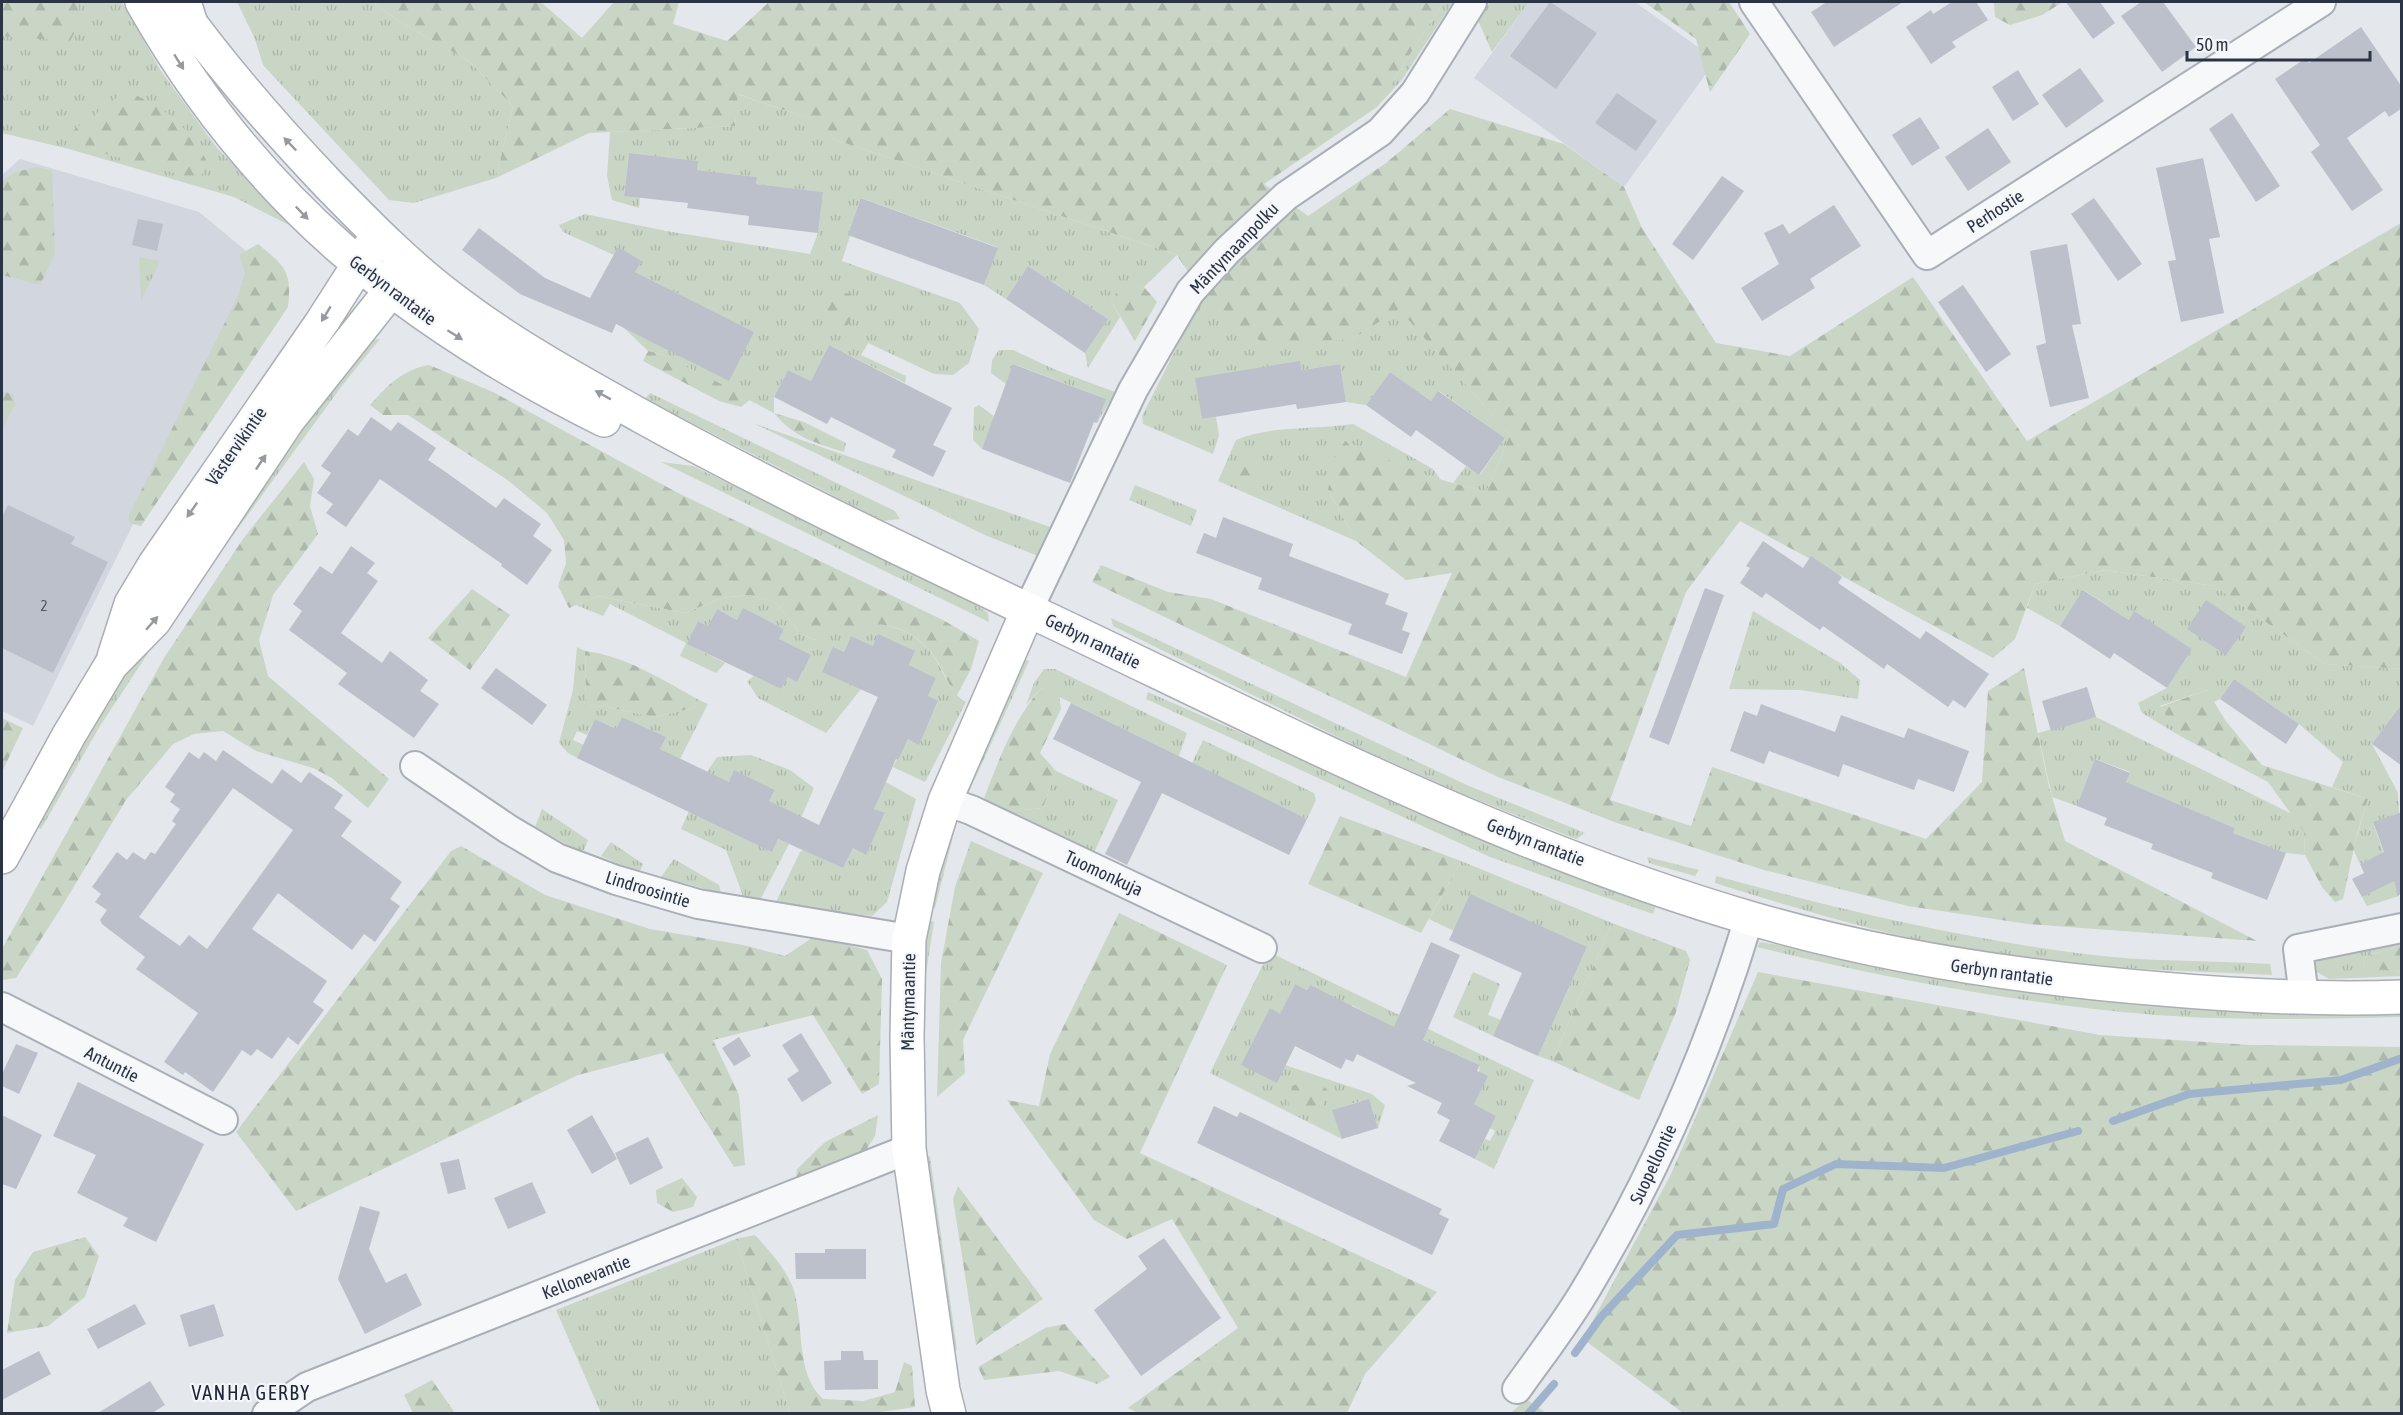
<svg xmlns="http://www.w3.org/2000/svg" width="2403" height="1415" font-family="'Asap Condensed',sans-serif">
  <defs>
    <pattern id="grass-tufts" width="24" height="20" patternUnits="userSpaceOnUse" patternTransform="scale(1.5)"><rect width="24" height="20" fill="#c9d6c5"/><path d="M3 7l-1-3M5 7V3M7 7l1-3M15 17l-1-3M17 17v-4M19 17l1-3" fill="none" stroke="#adb8ab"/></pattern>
    <pattern id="forest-firs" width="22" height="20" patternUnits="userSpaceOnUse" patternTransform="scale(1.5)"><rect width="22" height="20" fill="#c9d6c5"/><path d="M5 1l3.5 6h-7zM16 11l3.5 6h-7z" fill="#adb8ab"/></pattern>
  </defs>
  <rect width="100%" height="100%" fill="#e4e7ec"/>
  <path fill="#d2d6de" d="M1529,2H1635L1716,60L1624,187L1474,78Z
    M20,159L199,212L262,264L33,726L2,711V175Z"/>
  <path fill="url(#grass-tufts)" d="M2,2H122L161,71L217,148L299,230L234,197L69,149L2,133Z
    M237,2H372L400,22L469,61L513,106L496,178L414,203L389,200L263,65L255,39Z
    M1443,2H1453L1401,81L1377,107Z
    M1490,2H1529L1492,52L1477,18Z
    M737,94L825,124L833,139L1177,255L1144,287L1124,283L1111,301L1120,317L1088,368L1085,353L1108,319L1028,266L1006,299L984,285L997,247L862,198L842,261L960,303L979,329L969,363L953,375L934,374L868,343L861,355L906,376L905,383L829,345L811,381L788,370L774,397V413L661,354L648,351L624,328L753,332L635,272L642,261L618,248L614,255L563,232L559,225L585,214L666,231L810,254L818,233L823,192L756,184L757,177L697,170V161L629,153L624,195L640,197L639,208L612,200L607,176L610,132L735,126Z
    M139,257L160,261L141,301Z
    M1203,295L1352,339L1399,308L1510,435L1486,492L1453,483L1466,466L1480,475L1505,438L1439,391L1431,401L1390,372L1366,405L1346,402L1340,364L1302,370L1300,362L1196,378L1202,419L1216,417L1219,435L1213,454L1143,424L1142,416Z
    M380,339L344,383L174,616L335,379L370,340Z
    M999,350H1013L1056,370L1115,392L1097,423L1106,399L1014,364L1006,384L991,373L992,360Z
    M650,393L895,511L900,519L883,521L645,399Z
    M979,405L995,417L982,449L973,440L974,408Z
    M753,423L1053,528L1038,556L987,536Z
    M1353,424L1433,469L1441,480L1424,475L1328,490L1356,541L1218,481L1236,440C1272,425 1315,430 1353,424Z
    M661,462L693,466L974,603L988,613L989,622Z
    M1135,485L1197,510L1191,526L1129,500Z
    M2105,570L2215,586L2325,664L2401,669V707L2372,744L2398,793L2399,813L2373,823L2399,896L2367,906L2362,897L2387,884L2374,857L2360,864L2353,849L2368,799L2332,787L2343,762L2299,724L2234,679L2220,699L2214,702L2207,690L2160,706L2182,737L2142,713L2138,703L2167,688L2192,649L2134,612L2129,620L2084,590L2060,626L2027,608L2035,584Z
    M749,595L776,603L800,633L814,640C822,636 830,630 839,627C871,617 912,626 932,654C944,670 948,692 966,702L925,782L893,767L908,739L919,744L938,702L928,696L936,678L909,665L915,651L873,646L851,636L844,652L861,689L826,733L758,698L747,681L754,676L781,689L788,677L797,681L803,671L779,639L784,629L743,609L737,620L717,609L708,626L698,621L693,632L703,637L697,649L725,663L716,673L680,656L686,643L610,604L603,616L576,605L598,596L685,613L721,598Z
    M1753,611L1840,663L1860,680L1858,699L1800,690L1729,689Z
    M1111,618L1469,786L1585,833L1576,839L1460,793L1358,747L1113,626Z
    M152,633L158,638L100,726L41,829L33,824L93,719Z
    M577,647L585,651L586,699L592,706L608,707L654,717L694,708L699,700L708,704L680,759L660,749L665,737L622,717L616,729L595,719L587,735L577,731L573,740L584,745L577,758L568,753L559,743L573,690Z
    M1020,657L1029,661L969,792L965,778Z
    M1044,669H1055L1187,733L1179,756L1041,688L1026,705L1034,683Z
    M1148,692L1499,846L1656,906L1653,914L1490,857L1146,699Z
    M2096,717L2292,814L2304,832L2305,855L2286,853L2233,833L2235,828L2126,782L2130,772L2096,759L2077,806L2052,797L2038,733Z
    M1203,740L1314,793L1316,800L1307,819L1192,763Z
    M751,755L790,770L814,788L794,834L769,801L775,790L735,771L729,782L707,772L717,757Z
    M1056,771L1118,800L1093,855L1003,812L1043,808Z
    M884,781L916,799L887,902L872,916L775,904L800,852L804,850L843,868L853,848L866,854L885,814L874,809Z
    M542,809L588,840L584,850L579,851L535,827Z
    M689,811L772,852L778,839L789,844L760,900L743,896L726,850L681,829Z
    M956,825L935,908L927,907L945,835Z
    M611,842L643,864L639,873L601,856Z
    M1647,857L1699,870L1695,876L1649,863Z
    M674,859L719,885L721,893L661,877Z
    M1461,861L1612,923L1552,1061L1538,1056L1587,947L1454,931L1429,919Z
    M1716,876C1837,909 1959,938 2084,954C2145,962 2209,960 2270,964L2272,975C2173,970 2072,969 1974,951C1885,935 1800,910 1715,883Z
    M925,919L934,922L923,992Z
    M2401,936V945L2366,956L2363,966L2401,972V976L2329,979L2317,972L2316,962L2323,956Z
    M1760,942L1816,951L2401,1007V1017C2320,1019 2238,1021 2156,1015C2021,1004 1888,979 1757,947Z
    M1269,952L1534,1080L1494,1169L1475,1159L1485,1139L1490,1141L1495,1131L1490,1128L1496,1116L1474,1104L1480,1065L1458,1055L1455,1061L1435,1045L1415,1036L1372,1022L1374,1017L1352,1005L1349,1010L1310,985L1307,990L1295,984L1280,1014L1270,1009L1242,1065H1285L1372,1094L1385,1105L1378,1128L1372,1108L1364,1110L1361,1101L1333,1110L1342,1139L1210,1073Z
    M1473,972L1500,984L1488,1015L1501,1020L1493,1036L1453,1017Z
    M930,1156L957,1350L949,1348L922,1159Z
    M736,1239L790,1413H601L556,1310Z"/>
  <path fill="url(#forest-firs)" d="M2,2H78L81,21L70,41L2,36Z
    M372,2H541L582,38L614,2H679L673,24L727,41L769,2H1443L1377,107L1264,184L1308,216L1386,163L1450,109L1564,144L1624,187L1642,228L1716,343L1790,356L1913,277L2027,441L2401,223V669L2325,664L2215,586L2105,570L2035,584L2015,639L1993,658L1740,521L1686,592L1610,800L1691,826L1712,767L1926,839L1982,782L1988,691L2024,668L2049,787L2065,841L2257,941L2028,924L1908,906L1764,870L1617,823L1498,777L1092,582L1101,565L1168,592L1211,599L1406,677L1452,573L1406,580L1356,541L1328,490L1333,460L1345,441L1424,475L1486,492L1510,435L1399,309L1352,339L1266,344L1216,314L1177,255L833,139L824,124L738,94L735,126L589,133L496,178L513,106L469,61L400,22Z
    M1644,2H1729L1750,34L1710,92L1696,39Z
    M1994,2H2063L2042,15L2010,25L1995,17Z
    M126,91C166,107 189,127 209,165L197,180C178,175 160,167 142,163C114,157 90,151 66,136Z
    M38,167L52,171L55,254L40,285L2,275V181L15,172Z
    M258,244C285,266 292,271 288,307L141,526L129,523V515L238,296L245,273L239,255Z
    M1124,282L1144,287L1157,302L1135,341L1111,301Z
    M838,292L851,294L855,312L846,328L821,319L813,304L822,294Z
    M648,351L661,354L751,399L741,407L719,401L643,361Z
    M429,365L493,392L678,493L943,620L979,641L971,669L956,697C948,683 941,665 931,652C899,614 854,620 814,640L800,633L776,603L749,595L721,598L685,613L598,596L569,608L558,586L566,563L564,540L547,513L509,481L408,415H383L370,405C388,385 402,370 429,365Z
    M2,391L13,394L15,405L2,429Z
    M774,413L804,422L846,443L844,452C813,442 795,438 774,413Z
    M1248,461L1266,462L1267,472L1258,483L1232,481L1231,466Z
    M304,462L314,479L310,506L318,534L273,595L259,640L268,676L389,779L368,808L332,778L313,768L256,751L223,731L194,734L173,744L126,800L61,908L16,978L2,980V949L164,658L243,539Z
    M472,589L510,615L470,670L428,638Z
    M585,651C626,656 663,680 699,700L694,708L654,717L608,707L592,706L586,699Z
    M1041,688L1059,695L1061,709L1040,753L1056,771L1043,808L1003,812L983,801C998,761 1013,721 1041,688Z
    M2207,690L2225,720L2262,765L2368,799L2357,834L2343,899L2335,902L2322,887L2305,855L2304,832L2268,782L2182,737L2160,707Z
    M2,718L23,728L2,772Z
    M1340,816L1461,861L1421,933L1308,884Z
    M971,841L1043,873L963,1040L965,1073L937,1097L941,963L955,887Z
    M461,846L545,895L650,929L743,945L785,956L815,936L867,950L882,979L879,1084L862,1094L813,1015L713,1040L739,1095L745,1165L734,1167L663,1053L578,1075L296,1211L236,1132L451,851Z
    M1119,913L1227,965L1140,1153L1437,1292L1365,1374L1347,1413L1140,1414L1128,1408L1238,1328L1172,1219L1127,1239L1094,1220L1007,1100L1039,1106L1050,1054Z
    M1612,923L1686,951L1690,960L1676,1012L1639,1100L1552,1061Z
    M2401,945V972L2363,967L2366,956Z
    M1758,972L2100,1035L2250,1045L2401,1047V1413H1683L1583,1339L1671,1174Z
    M1310,1079L1327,1089L1320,1122L1288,1107L1292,1086Z
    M878,1115L875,1136L860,1159L796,1179L797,1169L825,1142Z
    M682,1178L697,1197L693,1207L673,1212L657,1203L656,1190Z
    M958,1186L1043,1299L976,1345L953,1199Z
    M755,1235C770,1252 785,1267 793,1288C805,1322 794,1373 823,1399L863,1401L895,1392L904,1362L912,1366L915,1407L874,1413H790L736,1239Z
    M85,1237L99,1256L85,1297L48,1326L7,1333L15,1280L33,1252Z
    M1065,1324L1110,1377L1097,1384L1059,1371L984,1380L978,1367L1045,1328Z
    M432,1380L455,1413H413L404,1395Z
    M1526,1399L1546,1413L1510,1414Z"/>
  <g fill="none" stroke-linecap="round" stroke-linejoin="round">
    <path stroke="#9fb4cc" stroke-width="8" d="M2113,1121L2189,1094L2341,1080L2402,1058
      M1575,1353L1601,1317L1677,1235L1774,1224L1783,1189L1836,1164L1944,1168L2078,1131
      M1528,1414L1554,1384"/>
  </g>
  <path fill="#bbc0ca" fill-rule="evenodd" d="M1550,2L1597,33L1556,89L1510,56Z
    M1827,2H1903L1834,47L1811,12Z
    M1952,2H1976L1988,20L1952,42L1956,47L1931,64L1906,27L1931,10L1933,14Z
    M2066,2H2100L2115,23L2093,39Z
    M2141,2H2163L2196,47L2162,72L2121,16Z
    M2361,27L2402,87V108L2389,117L2385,111L2347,138L2383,190L2352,211L2311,152L2320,145L2275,79L2306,58L2309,63Z
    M2080,68L2104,101L2066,128L2042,95Z
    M2018,70L2039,104L2013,121L1992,87Z
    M1617,93L1657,121L1636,151L1595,123Z
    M2232,113L2280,186L2256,202L2209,129Z
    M1920,117L1940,148L1912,166L1892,135Z
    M1988,128L2011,162L1968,191L1945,157Z
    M629,153L698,161L697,170L757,177L756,184L823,192L818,233L748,225L749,216L687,208L688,203L624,196Z
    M2203,158L2220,237L2209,239L2224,313L2181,322L2168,261L2176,260L2156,168Z
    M1722,176L1744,191L1693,260L1672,244Z
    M861,198L998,248L984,285L848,235Z
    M2094,198L2142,264L2118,281L2071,214Z
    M1834,205L1861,246L1810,279L1815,288L1762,321L1741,288L1779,264L1764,233L1783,224L1789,234Z
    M138,219L163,224L157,251L132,245Z
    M479,228L545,278L590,298L618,247L642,261L635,272L754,332L729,381L616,324L612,333L520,294L462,250Z
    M2067,244L2081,324L2072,325L2089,398L2050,407L2036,346L2046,343L2030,251Z
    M1028,266L1108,319L1085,353L1006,299Z
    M1963,285L2011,354L1986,372L1938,302Z
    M829,345L952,408L933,445L946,451L933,477L892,457L896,450L831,417L827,424L774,397L788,370L811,381Z
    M1300,361L1302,370L1340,364L1346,402L1297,409L1296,404L1202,419L1195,378Z
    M1013,364L1106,399L1097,423L1094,422L1070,483L982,449Z
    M1390,372L1431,401L1438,391L1505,438L1479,475L1416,430L1411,437L1366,405Z
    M371,417L391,431L398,422L436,448L428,460L447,473L496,508L504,498L541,524L533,536L552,550L527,585L501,566L502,564L380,479L346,527L326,513L333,504L317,493L331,473L321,466L348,429L358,436Z
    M8,505L75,537L71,544L108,562L53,673L2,648V517Z
    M1223,517L1293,544L1289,556L1389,594L1385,604L1408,613L1402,630L1410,633L1402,654L1348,634L1352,624L1258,589L1262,578L1196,553L1204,533L1216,538Z
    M1763,541L1803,568L1811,556L1842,577L1838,583L1920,639L1926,631L1989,674L1965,708L1953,700L1948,707L1887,664L1884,669L1823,626L1820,630L1766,593L1762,598L1740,583L1750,568L1746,566Z
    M351,546L375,563L367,573L378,581L341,633L382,663L390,651L428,680L420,691L439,704L414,738L338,684L347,673L289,630L302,611L293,604L320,566L332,574Z
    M1705,588L1724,595L1669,745L1649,737Z
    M2083,590L2129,620L2134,611L2192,649L2167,688L2114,653L2110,659L2060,626Z
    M2206,600L2246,627L2226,655L2187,629Z
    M743,608L784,629L779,639L811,655L797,682L788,677L781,689L687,644L698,621L708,626L717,609L737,620Z
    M878,634L915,651L909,665L936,678L928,696L938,701L919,745L908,739L898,760L896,759L874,809L885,813L866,855L853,848L843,868L778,839L772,852L577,758L595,719L616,729L622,717L666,737L660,749L729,782L734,770L775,790L769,801L819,825L878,697L822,672L833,647L844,652L851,636L873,646Z
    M496,668L547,705L532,725L481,688Z
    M2234,679L2299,724L2286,744L2220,699Z
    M2087,687L2096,717L2051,731L2042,701Z
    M1071,703L1307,819L1289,855L1162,793L1127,865L1105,854L1141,782L1053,739Z
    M1761,704L1835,732L1841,715L1904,738L1908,728L1969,751L1954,792L1918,779L1914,790L1843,764L1839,777L1769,751L1764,764L1730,751L1744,711L1757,716Z
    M2402,704V766L2372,744Z
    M223,750L272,784L282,769L301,783L309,772L343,795L334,808L352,821L341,836L402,882L390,899L400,906L375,942L364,934L352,950L278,893L252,929L327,981L313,1002L324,1010L298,1045L288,1037L272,1059L257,1049L251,1056L242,1050L213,1092L185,1072L183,1075L164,1062L198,1013L136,969L145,957L102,924L100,920L107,910L95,902L101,894L92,887L117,852L127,860L133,852L145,860L151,852L155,854L176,824L172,821L180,809L170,802L175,794L165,787L189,752L199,759L204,752L216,761ZM233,788L293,830L207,949L189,935L180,946L139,917Z
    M2095,759L2130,773L2126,782L2235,828L2233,833L2286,853L2267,900L2211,878L2213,873L2151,849L2153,844L2104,825L2107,818L2077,806Z
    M2402,812V894L2398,895L2394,881L2362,897L2352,879L2364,873L2360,864L2384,852L2373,822Z
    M1470,894L1587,947L1538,1056L1493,1036L1522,973L1449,940Z
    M1431,942L1460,955L1423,1040L1480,1065L1477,1071L1488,1076L1474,1104L1496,1116L1475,1159L1439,1141L1450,1120L1437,1113L1442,1103L1407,1086L1416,1083L1357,1054L1353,1062L1346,1059L1341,1069L1295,1046L1277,1083L1241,1065L1270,1008L1280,1014L1295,984L1307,990L1310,985L1394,1027Z
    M801,1033L832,1083L802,1102L787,1079L799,1071L782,1045Z
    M739,1037L751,1056L734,1066L722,1048Z
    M16,1044L38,1053L19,1094L2,1086V1074Z
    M78,1082L204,1144L156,1242L123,1226L128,1218L77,1193L96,1155L53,1136Z
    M1369,1099L1378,1128L1342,1139L1332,1110Z
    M1214,1106L1237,1117L1240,1112L1442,1209L1439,1214L1449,1219L1432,1255L1197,1143Z
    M2,1115L42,1135L16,1189L2,1184Z
    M592,1115L617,1159L592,1174L567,1130Z
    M648,1137L663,1168L630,1185L615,1153Z
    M459,1159L466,1189L448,1194L440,1163Z
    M532,1182L546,1213L508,1229L494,1198Z
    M360,1206L380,1212L369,1249L386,1283L406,1273L422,1305L365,1334L338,1279Z
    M1164,1238L1221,1318L1141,1376L1094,1310L1147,1269L1138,1256Z
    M825,1249H866V1279H796L795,1253H825Z
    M135,1304L146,1324L98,1349L87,1329Z
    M214,1304L224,1336L189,1347L180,1315Z
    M39,1351L51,1374L2,1400V1370Z
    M841,1351H863L864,1360H878V1389L825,1390L824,1361L841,1360Z
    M150,1381L165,1405L152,1413H98Z"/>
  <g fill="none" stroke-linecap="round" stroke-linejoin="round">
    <defs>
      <path id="street" d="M1754,2L1927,255L2321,2
        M1028,610L1133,390L1190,292L1227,251L1286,196L1380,132L1415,93L1472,2
        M415,766L508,829L557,858L616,880L698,904L909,939
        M945,801L971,810L1262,948
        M2304,997L2298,949L2402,928
        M2,1007L223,1120
        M1517,1389C1541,1355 1568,1321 1589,1284C1657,1170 1711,1045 1749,918
        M267,1414L307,1387L909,1149"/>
      <path id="secondary" d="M142,2C253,199 404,320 604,420
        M175,2C221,67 274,127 329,185C370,227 411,269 459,304C516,347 578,381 641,416C773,489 910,554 1047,619C1277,728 1507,848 1753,919C1887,958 2024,978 2162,989C2242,996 2322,1000 2402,997
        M114,657L131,604L155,564L322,322L370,247
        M2,857L69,735L111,665L154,621L288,420L404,274
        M949,1414L943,1390L909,1149L907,1037L909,939L923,871L945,801L1028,610"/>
      <path id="primary" d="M184,2L191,24"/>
    </defs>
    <use href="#street" stroke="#a9aeb7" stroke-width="32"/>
    <use href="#secondary" stroke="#a9aeb7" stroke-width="36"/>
    <use href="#primary" stroke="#a3abb8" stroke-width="36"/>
    <use href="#street" stroke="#f7f8fa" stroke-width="28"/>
    <use href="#secondary" stroke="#fff" stroke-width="33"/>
    <use href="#primary" stroke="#fff" stroke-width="33"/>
  </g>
  <defs><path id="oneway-solid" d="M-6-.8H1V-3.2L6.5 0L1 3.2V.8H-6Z" transform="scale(1.5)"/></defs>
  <g fill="#959aa2">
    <use href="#oneway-solid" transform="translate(179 62) rotate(58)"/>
    <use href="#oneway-solid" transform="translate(290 144) rotate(-134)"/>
    <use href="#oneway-solid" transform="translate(302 213) rotate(46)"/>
    <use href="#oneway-solid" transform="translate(326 314) rotate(121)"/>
    <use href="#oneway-solid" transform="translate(455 335) rotate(32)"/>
    <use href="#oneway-solid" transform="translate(603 395) rotate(-151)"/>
    <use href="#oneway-solid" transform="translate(261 462) rotate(-56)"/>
    <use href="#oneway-solid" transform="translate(192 510) rotate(125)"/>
    <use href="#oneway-solid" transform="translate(152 623) rotate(-49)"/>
  </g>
  <g text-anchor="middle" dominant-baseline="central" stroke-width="4.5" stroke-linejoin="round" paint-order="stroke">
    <g font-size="15" fill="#4f5766">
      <text x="44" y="605">2</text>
    </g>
    <g font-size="18" fill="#2b3445" stroke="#f4f6f9">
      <text transform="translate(1995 211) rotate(-33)">Perhostie</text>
      <text transform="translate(1234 248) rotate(-46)">Mäntymaanpolku</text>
      <text transform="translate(393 290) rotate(37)">Gerbyn rantatie</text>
      <text transform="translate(236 446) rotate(-55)">Västervikintie</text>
      <text transform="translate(1093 641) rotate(26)">Gerbyn rantatie</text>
      <text transform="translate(1536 842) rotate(21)">Gerbyn rantatie</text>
      <text transform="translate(1104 873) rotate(25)">Tuomonkuja</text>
      <text transform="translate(648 889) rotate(17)">Lindroosintie</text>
      <text transform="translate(2002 972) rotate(8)">Gerbyn rantatie</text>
      <text transform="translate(908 1002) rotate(-89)">Mäntymaantie</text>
      <text transform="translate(112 1064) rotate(27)">Antuntie</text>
      <text transform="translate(1653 1164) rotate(-65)">Suopellontie</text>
      <text transform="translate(586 1277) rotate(-21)">Kellonevantie</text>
    </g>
    <g font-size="20" letter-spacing="1.5" fill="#1d2536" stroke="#f4f6f9">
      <text x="251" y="1392">VANHA GERBY</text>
    </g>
  </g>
  <rect width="2403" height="1415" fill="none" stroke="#2b3445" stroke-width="6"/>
  <path d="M2187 51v9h183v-9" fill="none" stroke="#2b3445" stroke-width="3"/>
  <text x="2196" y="51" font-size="18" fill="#2b3445" stroke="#f4f6f9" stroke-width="4.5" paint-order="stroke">50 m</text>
</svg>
